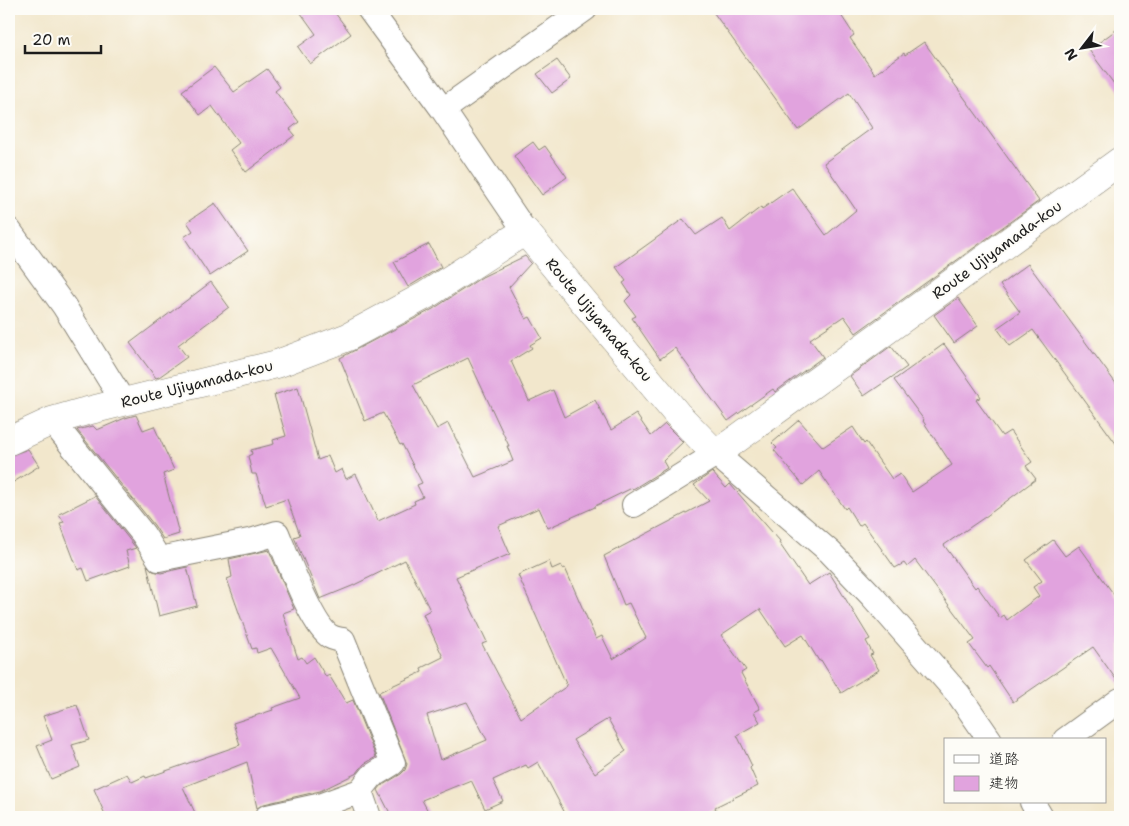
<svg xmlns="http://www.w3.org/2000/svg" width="1129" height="826" font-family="'Shantell Sans','Klee One',sans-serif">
  <rect width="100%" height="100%" fill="#fdfcf7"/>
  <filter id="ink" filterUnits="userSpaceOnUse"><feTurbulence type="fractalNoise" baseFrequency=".02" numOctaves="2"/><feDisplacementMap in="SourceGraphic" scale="10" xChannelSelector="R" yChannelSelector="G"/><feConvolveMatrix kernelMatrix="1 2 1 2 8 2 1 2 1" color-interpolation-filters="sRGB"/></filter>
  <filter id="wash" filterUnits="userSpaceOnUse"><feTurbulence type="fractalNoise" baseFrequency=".0096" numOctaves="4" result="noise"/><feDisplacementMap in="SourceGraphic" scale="20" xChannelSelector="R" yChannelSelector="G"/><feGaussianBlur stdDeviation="1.12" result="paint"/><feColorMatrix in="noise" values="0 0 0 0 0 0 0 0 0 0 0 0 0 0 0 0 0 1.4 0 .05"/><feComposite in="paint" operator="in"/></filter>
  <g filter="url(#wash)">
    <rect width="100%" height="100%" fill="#f2e7cc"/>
    <g id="blocks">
      <path fill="#e1a3de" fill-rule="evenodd" d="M298,9H332L351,34L310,64L298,47L316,34Z
        M711,9H837L854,35L850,38L875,74L904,53L905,55L924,42L1039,201L856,333L844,316L810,339L823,357L775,392L773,389L728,421L675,348L660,359L632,318L636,316L625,301L631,295L623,283L626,281L616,267L683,219L696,235L722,218L730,231L761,207L762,209L792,188L826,235L856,210L824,163L872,128L849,93L798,130Z
        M1120,27V92L1089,50Z
        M557,60L571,79L552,93L537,74Z
        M214,67L234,92L267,69L280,87L275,91L299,122L290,129L295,135L246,172L230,150L239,143L212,106L200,115L182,91Z
        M533,142L539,150L545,146L567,177L542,195L514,156Z
        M215,203L248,251L210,276L184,237L193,231L187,222Z
        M429,244L441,267L408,287L394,262Z
        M525,256L531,263L509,287L526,319L530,317L542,338L530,345L532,348L511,361L529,401L553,390L564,417L595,400L611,430L636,414L651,436L665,424L683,442L663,461L667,468L633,489L632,488L595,506V507L548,528L539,508L498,526L510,554L456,577L487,642L482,644L521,718L567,686L518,575L549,561L552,569L561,565L563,569L565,568L596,639L602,636L613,659L646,638L629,603L624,605L604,556L709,501L694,485L712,472L726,488L730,484L780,541L779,543L808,585L829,572L870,639L866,641L873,654L870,655L879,670L841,693L821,660L819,661L803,635L785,646L760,609L721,635L746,670L741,673L760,709L754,712L760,722L737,735L752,766L750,768L758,786L715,807L716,809L699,817H567L538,762L528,768L526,765L493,780L503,801L485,809L471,780L422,800L431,817H392L378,790L381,786L401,774L405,770L407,764L379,692L422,672L421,668L443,657L423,614L430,610L405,560L352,586L320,599L294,537L300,535L287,499L266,506L256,474H252L248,456L252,454L251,450L274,444L273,440L286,436L274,395L298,387L318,460L328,456L335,473L342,469L346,479L356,474L378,521L415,504L414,501L423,497L417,485L422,483L402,444L400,445L383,413L365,421L340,358L433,309L482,277ZM468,358L509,446H507L513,461L475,477L448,423L437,429L413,385ZM467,702L487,740L440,760L427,715ZM608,719L626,751L595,773L573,740Z
        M1028,264L1120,389V449L1033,330L1010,346L997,328L1020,312L1000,285Z
        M211,282L229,307L178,345L187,357L159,377L156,378L130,343Z
        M958,298L978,326L954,343L934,315Z
        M944,344L981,397L976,400L1002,436L1010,431L1032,462L1026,466L1036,479L988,515L944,545L975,588L977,586L1000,618L1004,615L1007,620L1039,596L1033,587L1042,581L1026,560L1053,540L1065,556L1079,546L1120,603V685L1093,647L1013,702L989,666L987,668L969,644L975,640L915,560L907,567L904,563L895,568L863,523L859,526L847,507L845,509L819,471L803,485L774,450L777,448L772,443L799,420L823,447L853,427L864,444L866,442L892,479L900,474L912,492L952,465L923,421L924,420L894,380Z
        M891,346L907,367L864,396L850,376Z
        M136,415L143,430L154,426L174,470L163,474L179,534L163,539L154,525L77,430L93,426L97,430L125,418Z
        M28,449L39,466L9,485V456Z
        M95,496L136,548L126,551L130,566L88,581L83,568L78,570L60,523L64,522L59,514Z
        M269,550L294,609L283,613L298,659L302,657L306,663L314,657L326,677L329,675L346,703L353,700L376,757L364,764L357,773L320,791L264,804L257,808L247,762L183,787L197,817H106L94,789L127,774L132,782L145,776L146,778L240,745L233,723L273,710L272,708L300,698L271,648L257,653L256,648L252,649L227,579L232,577L229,559Z
        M147,565L153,571L161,573L187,567L197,606L159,616Z
        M77,705L89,740L72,745L80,767L51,779L37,746L52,740L43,716Z"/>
    </g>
  </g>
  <g filter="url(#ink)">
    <use href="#blocks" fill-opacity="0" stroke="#878274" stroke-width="1"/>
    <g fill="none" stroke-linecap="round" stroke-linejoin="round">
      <defs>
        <path id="minor" d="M369,9L443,110L525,231
          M443,110L585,9
          M9,230L64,306L124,403
          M52,421L143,534L159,559L254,540L277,533C287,557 310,621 328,635C333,639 338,639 343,640L393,763L372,776L360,791L322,805L267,817
          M634,505L716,454L830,552L872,596L959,695L990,740
          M1065,740L1120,700
          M360,791L369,817
          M1032,802L1041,817"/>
        <path id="secondary" d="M9,441L52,421L83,412L277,364L348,337L426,295L525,231L677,414L716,454L1120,161"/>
      </defs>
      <use href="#minor" stroke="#878274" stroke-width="26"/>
      <use href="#secondary" stroke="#878274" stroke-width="29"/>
      <use href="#minor" stroke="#fff" stroke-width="24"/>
      <use href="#secondary" stroke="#fff" stroke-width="28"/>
    </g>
  </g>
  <g text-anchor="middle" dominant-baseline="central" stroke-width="4" stroke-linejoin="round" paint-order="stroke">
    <g font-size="15" fill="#1c1c1c" stroke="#fdfcf7">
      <text transform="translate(997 250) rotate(-36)">Route Ujiyamada-kou</text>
      <text transform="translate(599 320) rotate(50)">Route Ujiyamada-kou</text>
      <text transform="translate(197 384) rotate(-14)">Route Ujiyamada-kou</text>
    </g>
  </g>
  <rect width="1129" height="826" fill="none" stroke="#fdfcf7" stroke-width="30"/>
  <rect x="944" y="738" width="162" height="65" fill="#fdfcf7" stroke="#a3a29f"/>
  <rect x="954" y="755" width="25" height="8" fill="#ffffff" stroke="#a3a29f"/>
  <text x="989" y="764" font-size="15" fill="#1c1c1c">道路</text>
  <rect x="954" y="776" width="25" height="15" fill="#e1a3de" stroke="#a3a29f"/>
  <text x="989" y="788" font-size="15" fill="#1c1c1c">建物</text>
  <g transform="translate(1082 48) rotate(239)" stroke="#fdfcf7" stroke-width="4" paint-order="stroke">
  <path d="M0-4L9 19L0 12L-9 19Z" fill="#1c1c1c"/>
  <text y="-8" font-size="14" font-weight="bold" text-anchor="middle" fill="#1c1c1c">N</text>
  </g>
  <path d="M25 45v8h76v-8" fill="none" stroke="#1c1c1c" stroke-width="2.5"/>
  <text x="32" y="45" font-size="15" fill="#1c1c1c" stroke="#fdfcf7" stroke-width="4" paint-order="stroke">20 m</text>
</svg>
